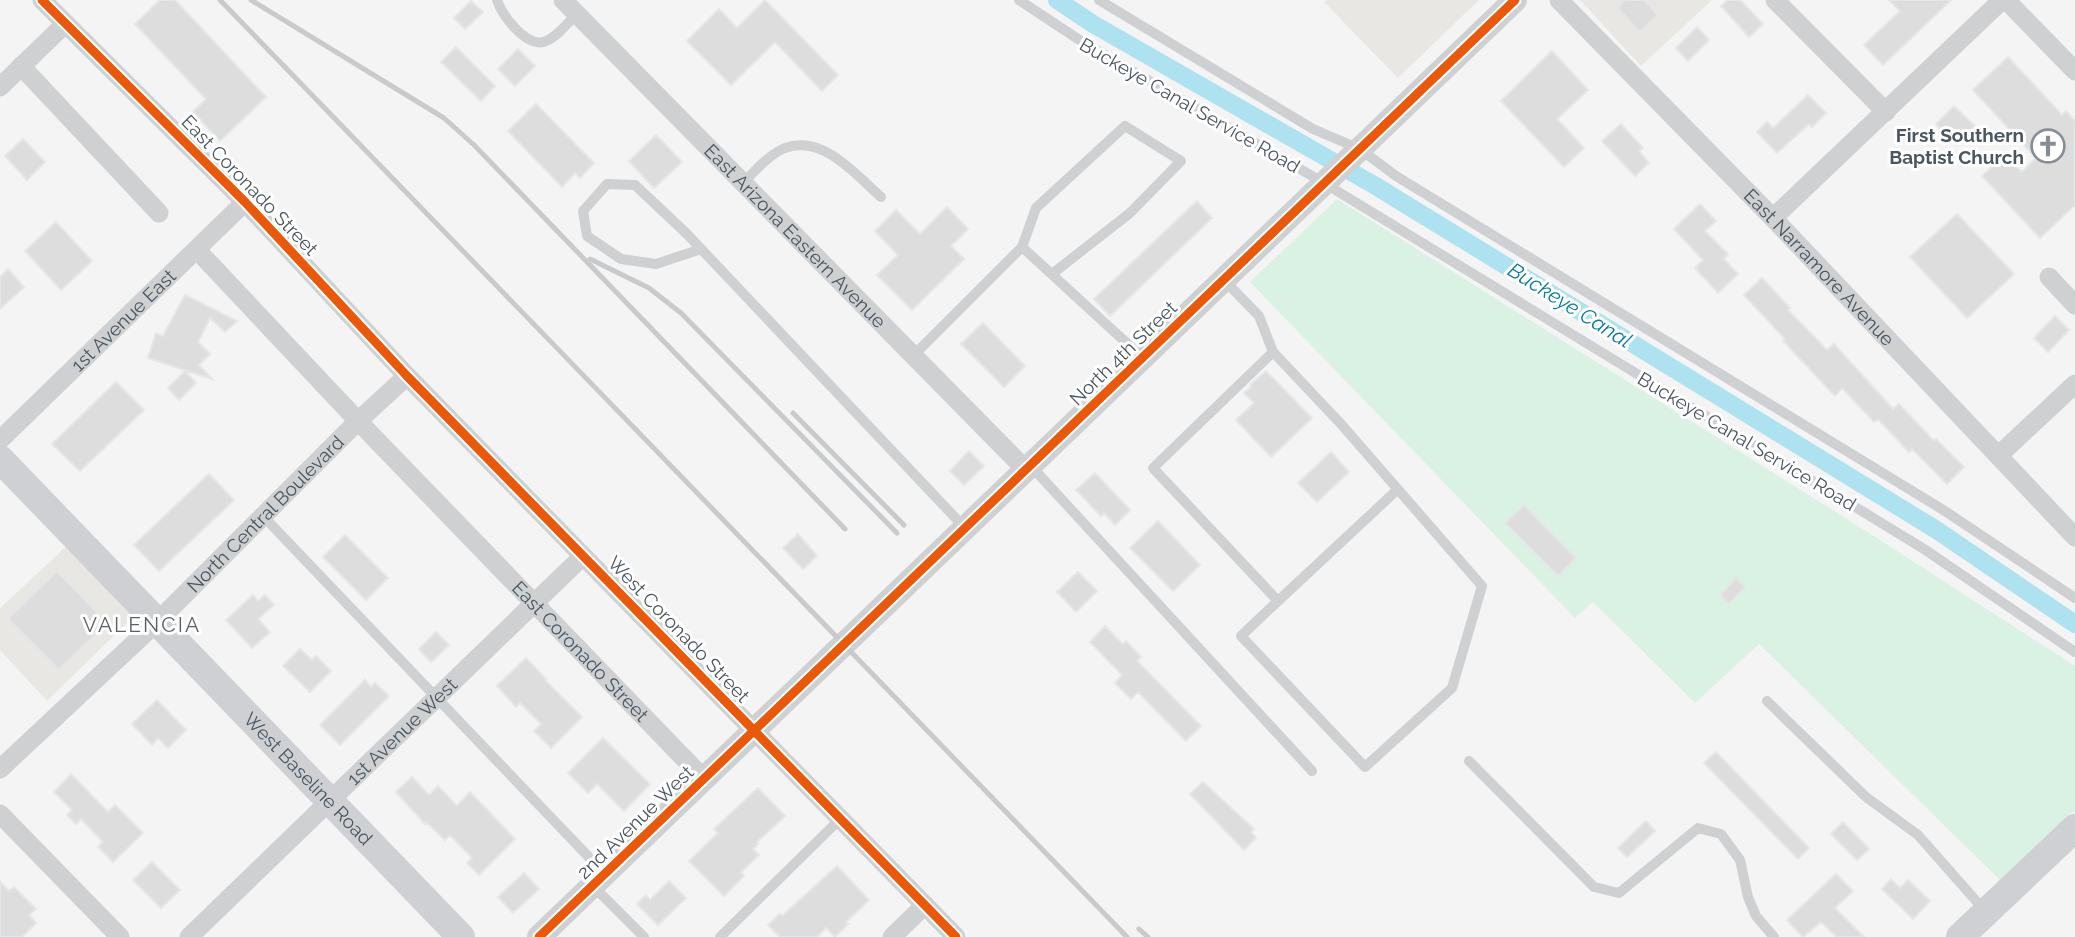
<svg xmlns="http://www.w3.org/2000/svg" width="2075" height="937" font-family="Raleway,sans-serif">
  <rect width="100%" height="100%" fill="#f4f4f4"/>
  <path fill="#e8e7e3" d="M1327,0H1479L1398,78L1324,2Z
    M1580,0H1712L1641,66Z
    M67,546L133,617L47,701L0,650V608Z"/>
  <path fill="#d9f2e3" d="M1337,199L1869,533L2075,666V810L2001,881L1759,644L1695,703L1593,602L1575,618L1250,282Z"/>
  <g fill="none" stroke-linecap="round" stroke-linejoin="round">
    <path stroke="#aee2f0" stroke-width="18" d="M1057,0L1093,24L1374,185L1935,529L2075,624"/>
  </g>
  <path fill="#ddddde" stroke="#e5e6e7" stroke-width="2" d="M160,0H175L266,97L220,141L193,112L206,99L135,24Z
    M765,0L838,75L822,91L775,42L731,85L687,41L719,9L737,28Z
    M1625,0H1644L1658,15L1640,32L1617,8Z
    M1728,0H1740L1763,24L1749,37L1721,6Z
    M1889,0H1951L1883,65L1864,45L1900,11Z
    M471,1L483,12L465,29L454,18Z
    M1697,27L1709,40L1688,61L1676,48Z
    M456,47L495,86L481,101L441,62Z
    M518,49L535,66L515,86L498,69Z
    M1552,51L1588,90L1557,119L1584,148L1564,167L1501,101Z
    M2008,57L2062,115L2066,111L2075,121V205L2040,238L1982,176L2005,155L2022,172L2036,158L1973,90Z
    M1808,95L1826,113L1812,127L1809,124L1777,153L1757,132L1767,122L1773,128Z
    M536,104L594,163L580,178L575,173L562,187L508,131Z
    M1954,106L1975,126L1957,145L1936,124Z
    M1621,124L1643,148L1639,151L1649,163L1635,176L1602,141Z
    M656,135L682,162L654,188L629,161Z
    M23,139L45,162L27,180L5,156Z
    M1197,201L1212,218L1110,316L1094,299Z
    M1700,204L1716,221L1705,231L1728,254L1724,259L1738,274L1718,293L1695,268L1703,260L1674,229Z
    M947,207L968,229L951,246L964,259L912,310L877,275L898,255L875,231L896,210L920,234Z
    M1957,214L2014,274L1967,318L1910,257Z
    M56,222L92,261L61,290L25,251Z
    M8,269L24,287L0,309V277Z
    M1762,278L1790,308L1788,310L1827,350L1834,344L1893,409L1899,404L1934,441L1936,439L1964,467L1947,484L1912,449L1909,452L1878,419L1874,422L1842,388L1835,396L1783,341L1785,339L1744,295Z
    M185,295L237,321L225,332L210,318L198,342L210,354L199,365L212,379L148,358L156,333L163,336Z
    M2055,316L2069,330L2048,352L2034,338Z
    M983,323L1025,366L1004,387L961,344Z
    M185,371L196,383L179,400L168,388Z
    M1266,371L1312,418L1271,457L1236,420L1254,403L1244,393L1251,387L1250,385Z
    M116,382L144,410L80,471L52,444Z
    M969,451L984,466L964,485L950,471Z
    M1331,452L1349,472L1317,502L1298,483Z
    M1095,473L1130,510L1115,525L1104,513L1101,516L1076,490Z
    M209,474L234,500L159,571L134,545Z
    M1524,505L1576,558L1558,576L1505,523Z
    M1158,521L1200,565L1173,591L1130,548Z
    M798,534L817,556L803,569L783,548Z
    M345,535L388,578L366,600L323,557Z
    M57,571L107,623L59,670L8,619Z
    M1078,572L1097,591L1076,612L1057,592Z
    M1736,578L1745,587L1729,604L1720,595Z
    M253,595L258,601L265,595L274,605L258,619L270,632L252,648L226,620Z
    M1105,626L1123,645L1126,641L1141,657L1137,661L1201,726L1186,741L1138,692L1131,699L1115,683L1122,675L1090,642Z
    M436,632L449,645L431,662L419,649Z
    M300,649L312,660L316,656L331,671L310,692L283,666Z
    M526,658L546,679L545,680L582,717L551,748L534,731L541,724L520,703L516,707L497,686Z
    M365,680L371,687L375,683L389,696L340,745L320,725Z
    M157,700L186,730L168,748L158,738L152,745L132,724Z
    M603,738L650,784L624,811L597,784L588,793L568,773Z
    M1716,752L1809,848L1798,859L1704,763Z
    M71,774L108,812L115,805L143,833L113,862L98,847L103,842L81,819L76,824L67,815L72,810L54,792Z
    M412,777L429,795L438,786L457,806L470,792L515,839L479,875L467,863L472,858L450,835L445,840L426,822L425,824L396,792Z
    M1203,782L1254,829L1251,832L1256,838L1244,850L1190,794Z
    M758,788L785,816L757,842L758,844L753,849L759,855L741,872L744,876L724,896L689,861L718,833L714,829Z
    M1646,821L1655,831L1627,857L1618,848Z
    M1843,822L1869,849L1857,860L1831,834Z
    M152,862L180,890L161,908L133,880Z
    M837,866L869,900L846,922L848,924L835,937L826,928L817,937H780L768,925L780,914L782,916Z
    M524,873L539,889L513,913L498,897Z
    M1836,874L1853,891L1835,908L1864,937H1837L1821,922L1803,937L1787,920Z
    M1891,879L1900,888L1908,880L1930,901L1913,919L1882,889Z
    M669,881L686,898L658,925L637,904L646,895L650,900Z
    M0,882L9,891L14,887L36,909L29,915L36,923L22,937H0Z"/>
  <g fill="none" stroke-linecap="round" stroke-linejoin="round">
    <path stroke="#ced0d2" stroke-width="10" d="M497,0C502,15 525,46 543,42C555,40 568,22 577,14
      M1019,0L1078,39L1324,183L1924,549L2075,652
      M1099,0L1313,129L1360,149L1396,176L1945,511L2075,598
      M743,183C755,171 768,155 785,148C823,134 856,175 881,197
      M1022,247L1036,208L1125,126L1181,161L1130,213L1052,274
      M701,249L656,264L621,259L587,236L583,211L607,184L635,185L686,233L965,528
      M1225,281L1259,316L1273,352
      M1273,352L1341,424L1482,586L1452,688L1365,767L1241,636L1278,601L1153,468Z
      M913,356L1022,247L1143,358
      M1031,466L1312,771
      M263,516L605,874
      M1278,601L1397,490
      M1767,701L1866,797L1918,835L1985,911
      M1469,761L1594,887L1619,893L1698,828L1721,834L1740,860L1748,897L1756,916L1774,937
      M593,886L644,937
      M720,937L840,819"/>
    <g stroke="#ced0d2" stroke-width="19">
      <path d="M42,0L245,202L407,376L956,937"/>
      <path id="s1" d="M563,0L1026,470"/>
      <path id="s2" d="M1559,0L1773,218L2075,537"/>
      <path d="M1775,0L1886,112"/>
      <path d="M2006,0L2075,71"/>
      <path d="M21,66L159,213"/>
      <path d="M0,87L65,24"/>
      <path d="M1773,218L2002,0"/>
      <path id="s3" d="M197,250L358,421L704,779"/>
      <path d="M2049,277L2075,305"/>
      <path id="s4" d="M0,440L245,202"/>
      <path d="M1999,455L2075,384"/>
      <path id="s5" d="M0,769L156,623L358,421L407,376"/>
      <path d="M0,814L120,937"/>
      <path id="s6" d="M189,937L583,556"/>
      <path d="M892,937L925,905"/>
    </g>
    <path stroke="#ced0d2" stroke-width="24" d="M539,937L1515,0"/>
    <g stroke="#ced0d4" stroke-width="28">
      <path id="s7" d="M0,459L461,937"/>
      <path d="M1960,937L2075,828"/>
    </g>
    <path stroke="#c9cacc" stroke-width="5" d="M220,0L1127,937
      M251,0L444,118L474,145L845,529
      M590,259L649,288L681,313L897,533
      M793,413L904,525
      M1139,929L1148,937"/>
    <defs>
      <path id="cycleway" d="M42,0L245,202L407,376L956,937
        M539,937L1515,0"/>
    </defs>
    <use href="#cycleway" stroke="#fff" stroke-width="13"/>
    <use href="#cycleway" stroke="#e8590c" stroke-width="9"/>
  </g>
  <defs>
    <symbol id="church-ring" viewBox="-11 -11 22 22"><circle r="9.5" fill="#fff" stroke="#868d94" stroke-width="1.5"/><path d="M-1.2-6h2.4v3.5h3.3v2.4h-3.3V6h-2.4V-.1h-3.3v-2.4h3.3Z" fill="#868d94"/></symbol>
  </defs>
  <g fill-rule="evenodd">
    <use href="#church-ring" x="2029" y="127" width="38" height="38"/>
  </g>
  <g text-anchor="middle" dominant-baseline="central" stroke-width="6" stroke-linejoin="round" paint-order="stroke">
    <g font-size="19" fill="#4a5661" stroke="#fff">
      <text transform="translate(1190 105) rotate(30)">Buckeye Canal Service Road</text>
      <text transform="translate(250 185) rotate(46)">East Coronado Street</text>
      <text stroke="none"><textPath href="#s1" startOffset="331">East Arizona Eastern Avenue</textPath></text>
      <text stroke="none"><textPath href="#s2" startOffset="373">East Narramore Avenue</textPath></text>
      <text stroke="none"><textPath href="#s4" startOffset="172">1st Avenue East</textPath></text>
      <text transform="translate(1123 353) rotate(-44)">North 4th Street</text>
      <text transform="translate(1747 441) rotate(31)">Buckeye Canal Service Road</text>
      <text stroke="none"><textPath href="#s5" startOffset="368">North Central Boulevard</textPath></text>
      <text transform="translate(679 629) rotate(46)">West Coronado Street</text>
      <text stroke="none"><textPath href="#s3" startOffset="555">East Coronado Street</textPath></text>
      <text stroke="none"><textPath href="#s6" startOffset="296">1st Avenue West</textPath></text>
      <text stroke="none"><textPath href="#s7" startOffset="444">West Baseline Road</textPath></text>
      <text transform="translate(635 822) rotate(-44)">2nd Avenue West</text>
    </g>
    <g font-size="19" font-weight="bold" fill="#4a5661" stroke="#fff" text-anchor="end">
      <text x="2024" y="135">First Southern<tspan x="2024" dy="22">Baptist Church</tspan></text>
    </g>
    <g font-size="21" font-style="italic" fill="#0c7c9b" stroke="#fff">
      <text transform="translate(1570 305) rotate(32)">Buckeye Canal</text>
    </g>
    <g font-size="21" letter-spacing="2" fill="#5f6368" stroke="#fff">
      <text x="142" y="624">VALENCIA</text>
    </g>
  </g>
</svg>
